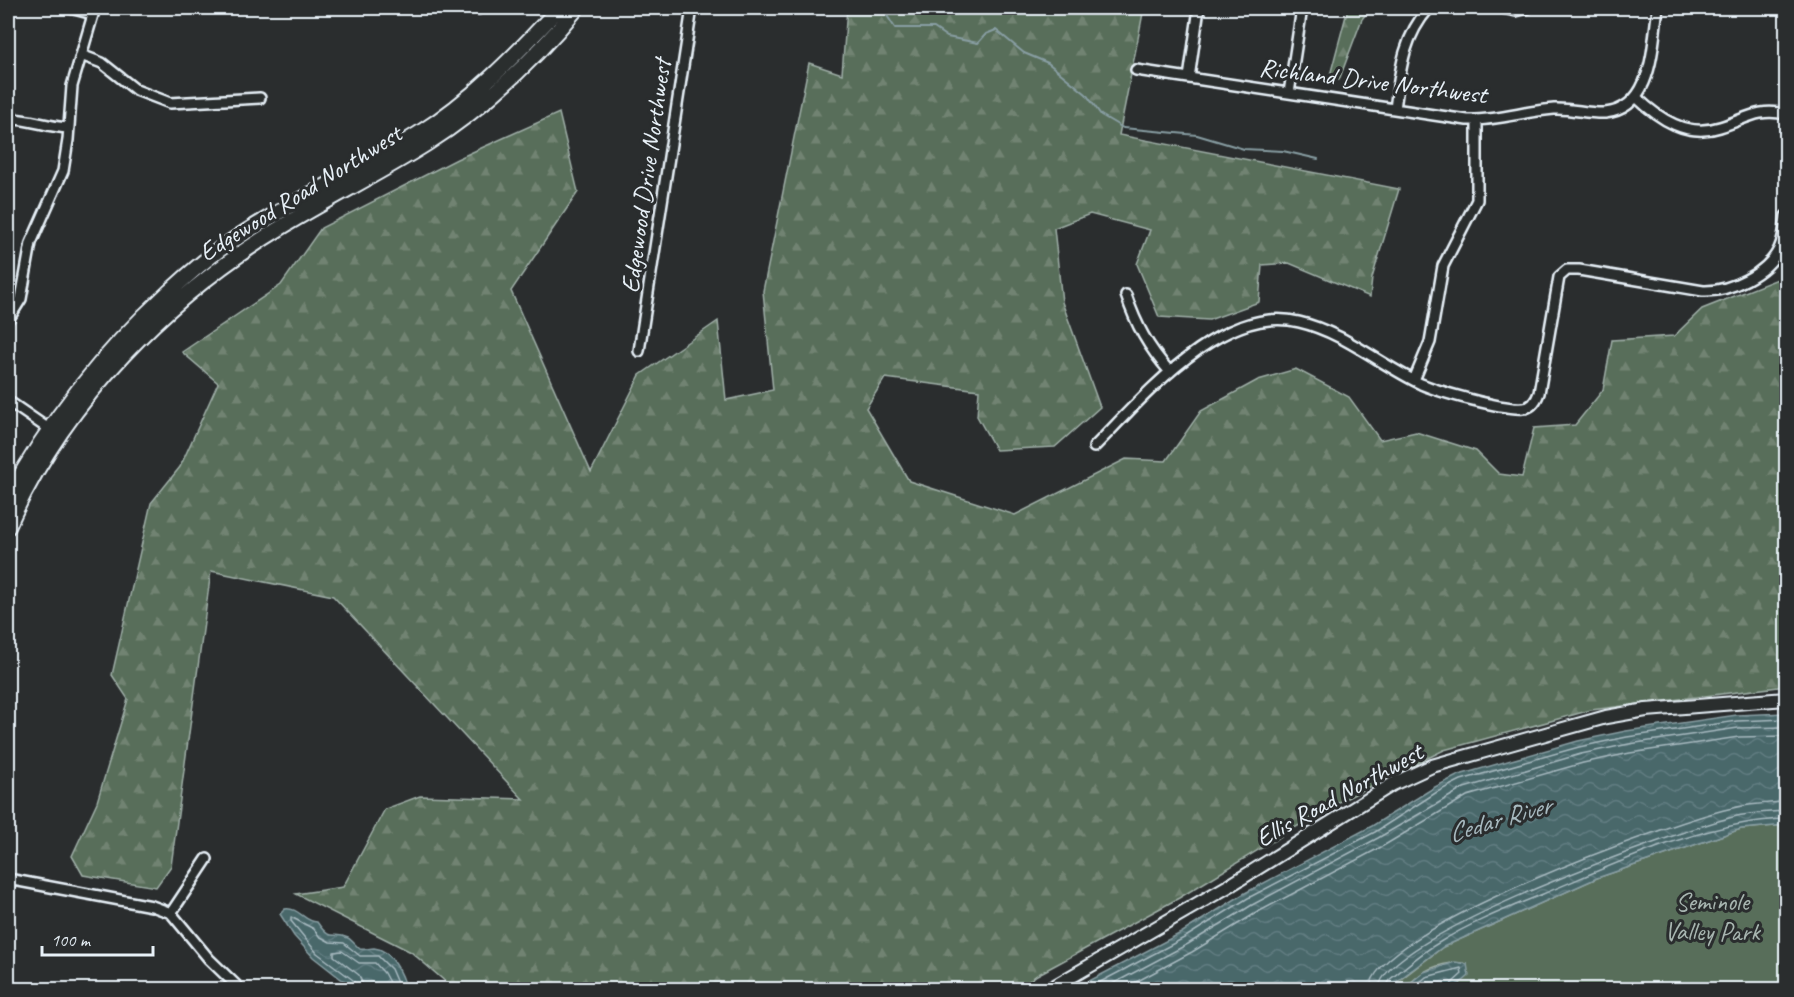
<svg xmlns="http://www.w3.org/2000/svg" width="1794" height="997" font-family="Caveat,sans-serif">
  <defs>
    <pattern id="forest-firs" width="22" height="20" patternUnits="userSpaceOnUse" patternTransform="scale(1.5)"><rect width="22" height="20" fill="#596e5a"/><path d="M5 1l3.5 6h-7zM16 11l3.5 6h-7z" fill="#718372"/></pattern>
    <pattern id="water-waves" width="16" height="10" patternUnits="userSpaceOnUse" patternTransform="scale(1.5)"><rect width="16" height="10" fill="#48676b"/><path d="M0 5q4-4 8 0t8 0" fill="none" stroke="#627d81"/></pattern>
  </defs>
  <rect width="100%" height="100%" fill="#2a2d2e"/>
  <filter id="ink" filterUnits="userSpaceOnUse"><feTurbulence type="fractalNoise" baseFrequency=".0167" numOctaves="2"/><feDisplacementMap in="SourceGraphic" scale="12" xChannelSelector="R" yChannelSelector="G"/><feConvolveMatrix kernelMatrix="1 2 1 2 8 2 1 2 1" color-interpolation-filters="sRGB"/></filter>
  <g filter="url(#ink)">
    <path fill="url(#forest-firs)" stroke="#a0b0a9" stroke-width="1.5" d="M847,8H1144L1119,135L1399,189L1372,278L1370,297L1289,263L1262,265L1259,302L1209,320L1159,317L1137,264L1150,230L1090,214L1054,228L1062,302L1100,407L1055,447L996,450L977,416L979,390L885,378L866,408L909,481L1015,515L1126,459L1166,461L1201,411L1258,380L1296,369L1349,397L1380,440L1416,432L1476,451L1499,474L1522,477L1534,428L1575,425L1603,390L1612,340L1674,336L1702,309L1780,278L1786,282V686L1591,710L1444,750L1329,807L1179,898L1037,975L1018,989H454L411,952L296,894L343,887L385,809L420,796L523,799L333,596L211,571L171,866L156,887L83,875L72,856L97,802L128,699L112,675L151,503L180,467L218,383L182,352L281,285L321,228L457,159L559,113L578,192L511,291L591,472L640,375L718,321L726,400L773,390L763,291L809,63L842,74Z
      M1348,8H1371L1362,19L1339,80L1329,79Z"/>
    <path fill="#596e5a" stroke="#a0b0a9" stroke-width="1.5" d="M1786,825V989H1451L1460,985L1467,964C1454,960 1432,966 1421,974C1411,981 1407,989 1393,989L1392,986L1443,947L1597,878L1741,829Z"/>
    <path fill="url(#water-waves)" stroke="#889ea3" stroke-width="1.5" d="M1786,713V825L1741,829L1597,878L1443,947L1392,985L1393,989H1074L1181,933L1245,893L1372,826L1435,787L1459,775L1578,741L1626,731L1737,715Z
      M285,909C299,907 304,922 317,922C332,944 332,930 348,938C352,940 356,946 360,949C365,950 369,948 374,948C391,949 404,976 406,989H354L313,957L294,936L280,914Z
      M1455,962L1467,964L1469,976C1451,994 1427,990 1403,989L1424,972Z"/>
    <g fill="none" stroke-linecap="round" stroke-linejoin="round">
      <path stroke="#a8bac0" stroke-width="1.5" d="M358,990L353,980L317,953L291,921V917L314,929L319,936L330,942L344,943L360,956H378L391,969L400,990
        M365,990L359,975L334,956V952L342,951L359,963H375L384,973L393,990
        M1085,990L1184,938L1248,898L1375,832L1437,792L1461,780L1579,747L1627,737L1737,721L1786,719
        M1101,990L1188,944L1252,905L1378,838L1464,788L1581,754L1629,744L1738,728L1786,727
        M1121,990L1192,952L1256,913L1383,846L1467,796L1583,763L1630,753L1739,737L1786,736
        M1370,990C1367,931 1680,818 1737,807C1753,804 1770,803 1786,802
        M1379,990C1375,938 1685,828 1737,816C1752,813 1771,812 1786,811
        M1387,990L1389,980C1405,968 1422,952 1440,942C1472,922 1509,908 1543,894C1617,863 1706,821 1786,819
        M1411,990L1426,977L1461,968L1462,974L1452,983L1450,990"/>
      <path stroke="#889ea3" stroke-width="2" d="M872,8L886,14L895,28H934L947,37L978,43L986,34L996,30L1024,53L1048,63L1086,94L1101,115L1123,128L1197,135L1244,149L1283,151L1318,159"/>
      <defs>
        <path id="street" d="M70,8L93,14
          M1502,8L1516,11L1528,8
          M478,9V8
          M81,55L102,63L136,90L170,103L260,98
          M1136,70L1467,120C1497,121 1525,111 1554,109C1571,108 1588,114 1605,113C1654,108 1652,45 1658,8
          M1189,78L1199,8
          M1289,93L1302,8
          M1636,97C1659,119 1687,138 1720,127C1747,119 1756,108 1786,114
          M1395,109C1400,71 1403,37 1429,8
          M8,119C28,118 47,127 68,128
          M1126,295C1136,325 1148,347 1170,372
          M8,320L21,299L31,243L63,171L68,140L72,86L95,8
          M639,351L692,8
          M1414,380L1430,342L1443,266L1477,200V120
          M8,401L53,432
          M1094,447C1143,398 1221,303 1299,322C1343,332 1381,365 1421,384C1440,392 1503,410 1523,408C1532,408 1536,401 1539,393L1559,277L1567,270H1579L1703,291C1729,292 1767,274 1779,249C1784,239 1785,226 1786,216
          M8,879L152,906L171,913L209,959L241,990
          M171,913L207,859"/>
        <path id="secondary" d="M1048,990L1232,884L1393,784L1432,766L1606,717L1646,710L1786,699"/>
        <path id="primary" d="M8,498C50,419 104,352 169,292C188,275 207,257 229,243C289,202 356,173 418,134C471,101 517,54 559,8
          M8,527C63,401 168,295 285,225C331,197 380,173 426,144C483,108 535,59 577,8"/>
      </defs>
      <use href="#street" stroke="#e8f1f8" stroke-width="14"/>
      <use href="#secondary" stroke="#e8f1f8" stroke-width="16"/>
      <use href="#primary" stroke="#e8f1f8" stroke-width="18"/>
      <use href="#street" stroke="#2a2d2e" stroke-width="9"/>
      <use href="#secondary" stroke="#2a2d2e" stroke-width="12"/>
      <use href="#primary" stroke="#2a2d2e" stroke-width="14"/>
    </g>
  </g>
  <g text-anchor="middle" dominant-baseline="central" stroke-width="6" stroke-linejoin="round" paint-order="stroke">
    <g font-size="26" fill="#e8f1f8" stroke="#2a2d2e">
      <text transform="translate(1373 81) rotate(7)">Richland Drive Northwest</text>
      <text transform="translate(646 176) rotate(-82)">Edgewood Drive Northwest</text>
      <text transform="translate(300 193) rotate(-32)">Edgewood Road Northwest</text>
      <text transform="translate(1339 795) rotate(-29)">Ellis Road Northwest</text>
    </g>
    <g font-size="26" fill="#a8b6b1" stroke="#2a2d2e">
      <text x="1712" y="901">Seminole<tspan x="1712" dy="30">Valley Park</tspan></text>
    </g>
    <g font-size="27" font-style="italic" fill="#a8bac0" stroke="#2a2d2e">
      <text transform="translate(1499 819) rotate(-16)">Cedar River</text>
    </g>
  </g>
  <rect width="1794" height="997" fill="none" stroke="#2a2d2e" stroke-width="30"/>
  <rect x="15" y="15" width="1764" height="967" fill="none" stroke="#e8f1f8" stroke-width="2" filter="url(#ink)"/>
  <path d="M42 946v9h111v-9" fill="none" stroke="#e8f1f8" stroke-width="3"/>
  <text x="51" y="946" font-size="18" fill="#e8f1f8" stroke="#2a2d2e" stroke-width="4.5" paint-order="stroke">100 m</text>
</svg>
